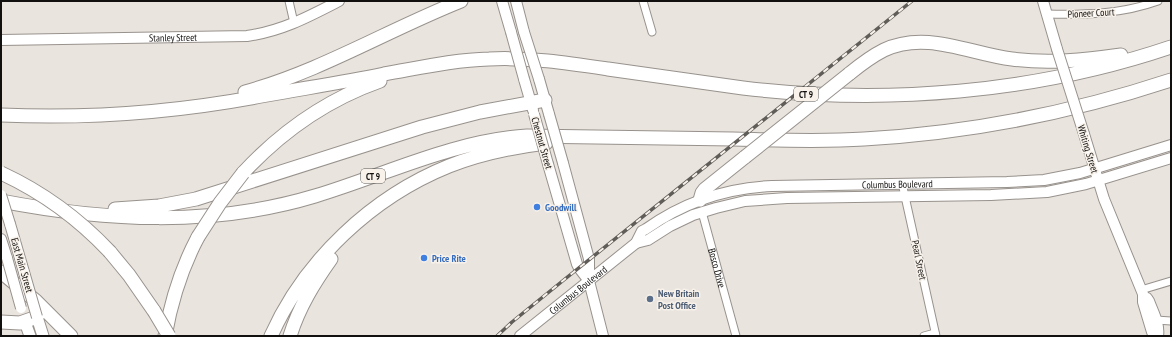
<svg xmlns="http://www.w3.org/2000/svg" width="1172" height="337" font-family="'PT Sans Narrow',sans-serif">
  <rect width="100%" height="100%" fill="#eae4de"/>
  <g fill="none" stroke-linecap="round" stroke-linejoin="round">
    <defs>
      <g id="street">
        <path d="M289,1L294,23"/>
        <path d="M643,1L652,32"/>
        <path d="M1047,14C1085,15 1122,14 1158,1"/>
        <path d="M902,183L936,336"/>
        <path id="s1" d="M702,212L736,336"/>
        <path d="M1141,290L1171,281"/>
        <path d="M1156,320L1171,321"/>
        <path d="M924,336L935,333"/>
      </g>
      <g id="secondary">
        <path d="M502,1L511,32"/>
        <path d="M516,1L524,32"/>
        <path d="M1043,1L1057,49"/>
        <path id="s2" d="M1,40L247,36C282,31 308,17 339,1"/>
        <path d="M524,79L533,110"/>
        <path d="M539,79L549,114"/>
        <path d="M1084,134L1104,199L1143,294V302L1152,332L1155,336"/>
        <path d="M563,163L589,259V281L603,336"/>
        <path d="M548,164L577,264L579,268L589,281"/>
        <path d="M10,224L24,272"/>
        <path d="M1,239L7,258"/>
        <path d="M636,243L648,240L670,226L693,215L716,208L745,201L787,198L991,195L1047,192L1086,184L1171,158"/>
        <path d="M1147,298L1149,301C1153,312 1160,324 1158,336"/>
        <path id="s3" d="M520,336L636,243L642,231L646,229C684,202 726,188 772,186L1007,182L1044,180L1080,173L1171,145"/>
      </g>
      <path id="primary" d="M37,317L43,336
        M25,322L30,336"/>
      <path id="highway" d="M849,74C860,65 872,56 884,50C926,30 970,54 1012,59C1049,64 1085,60 1121,55
        M245,92C321,71 388,30 461,1
        M1,115C90,119 179,112 267,95C306,88 345,82 384,74C419,68 453,60 489,59C529,57 568,63 608,69C653,75 698,82 743,88C885,105 1035,93 1171,47
        M243,173C281,132 326,100 380,81
        M700,200L702,193L705,189L745,157
        M1,201C105,221 212,227 315,196C385,175 452,141 527,136C595,137 664,138 733,139C776,140 820,142 864,139C969,133 1071,113 1171,80
        M115,209L159,206L196,199L422,127L480,112L545,100
        M110,252L129,275L154,311
        M1,272L36,301L71,336
        M1,322L20,323L37,317
        M165,336C171,302 182,267 198,237
        M271,336C305,260 372,197 449,166C480,154 513,147 546,143
        M290,336C299,307 314,283 331,259"/>
    </defs>
    <use href="#street" stroke="#98928d" stroke-width="9"/>
    <use href="#secondary" stroke="#98928d" stroke-width="12"/>
    <use href="#primary" stroke="#98928d" stroke-width="13"/>
    <use href="#highway" stroke="#98928d" stroke-width="15"/>
    <use href="#street" stroke="#fff" stroke-width="7"/>
    <use href="#secondary" stroke="#fff" stroke-width="10"/>
    <use href="#primary" stroke="#fff" stroke-width="11"/>
    <use href="#highway" stroke="#fff" stroke-width="13"/>
    <defs>
      <path id="rail" d="M497,336L512,322L565,279L912,1"/>
    </defs>
    <use href="#rail" stroke="#605d59" stroke-width="3.5"/>
    <use href="#rail" stroke="#f8f2eb" stroke-width="2" stroke-dasharray="6" stroke-linecap="butt"/>
    <defs>
      <path id="secondary-bridge" d="M511,32L524,79
        M524,32L539,79
        M1057,49L1084,134
        M534,114L548,164
        M549,114L563,163
        M1,195L10,224
        M7,258L21,308
        M24,272L37,317"/>
      <path id="highway-bridge" d="M745,157L849,74
        M1,173C42,192 79,219 110,252
        M198,237L220,203L243,173
        M154,311L169,336"/>
    </defs>
    <use href="#secondary-bridge" stroke="#98928d" stroke-width="12" stroke-linecap="butt"/>
    <use href="#highway-bridge" stroke="#98928d" stroke-width="15" stroke-linecap="butt"/>
    <use href="#secondary-bridge" stroke="#fff" stroke-width="10"/>
    <use href="#highway-bridge" stroke="#fff" stroke-width="13"/>
  </g>
  <g fill="#3f7fe0" stroke="#f8f2eb" stroke-width="1.5">
    <circle cx="537" cy="207" r="4"/>
    <circle cx="424" cy="258" r="4"/>
  </g>
  <circle fill="#5c6f8a" stroke="#f8f2eb" stroke-width="1.5" cx="650" cy="299" r="4"/>
  <g text-anchor="middle" dominant-baseline="central" stroke-width="3" stroke-linejoin="round" paint-order="stroke">
    <g fill="#f8f2eb" stroke="#575450" stroke-width="1">
      <rect x="794" y="87" width="24" height="14" rx="3"/>
      <rect x="361" y="169" width="24" height="14" rx="3"/>
    </g>
    <g font-size="9" font-weight="bold" fill="#12100e">
      <text x="806" y="94">CT 9</text>
      <text x="373" y="176">CT 9</text>
    </g>
    <g font-size="10" fill="#12100e" stroke="#f8f2eb">
      <text transform="translate(1091 13) rotate(-3)">Pioneer Court</text>
      <text stroke="none"><textPath href="#s2" startOffset="172">Stanley Street</textPath></text>
      <text transform="translate(542 143) rotate(74)">Chestnut Street</text>
      <text transform="translate(1088 149) rotate(73)">Whiting Street</text>
      <text stroke="none"><textPath href="#s3" startOffset="427">Columbus Boulevard</textPath></text>
      <text transform="translate(919 260) rotate(78)">Pearl Street</text>
      <text transform="translate(22 265) rotate(74)">East Main Street</text>
      <text stroke="none"><textPath href="#s1" startOffset="58">Bosco Drive</textPath></text>
      <text stroke="none"><textPath href="#s3" startOffset="74">Columbus Boulevard</textPath></text>
    </g>
    <g font-size="10" font-weight="bold" fill="#366cbe" stroke="#f8f2eb" text-anchor="start">
      <text x="545" y="207">Goodwill</text>
      <text x="432" y="258">Price Rite</text>
    </g>
    <g font-size="10" font-weight="bold" fill="#4e5e75" stroke="#f8f2eb" text-anchor="start">
      <text x="658" y="293">New Britain<tspan x="658" dy="12">Post Office</tspan></text>
    </g>
  </g>
  <rect width="1172" height="337" fill="none" stroke="#12100e" stroke-width="4"/>
</svg>
